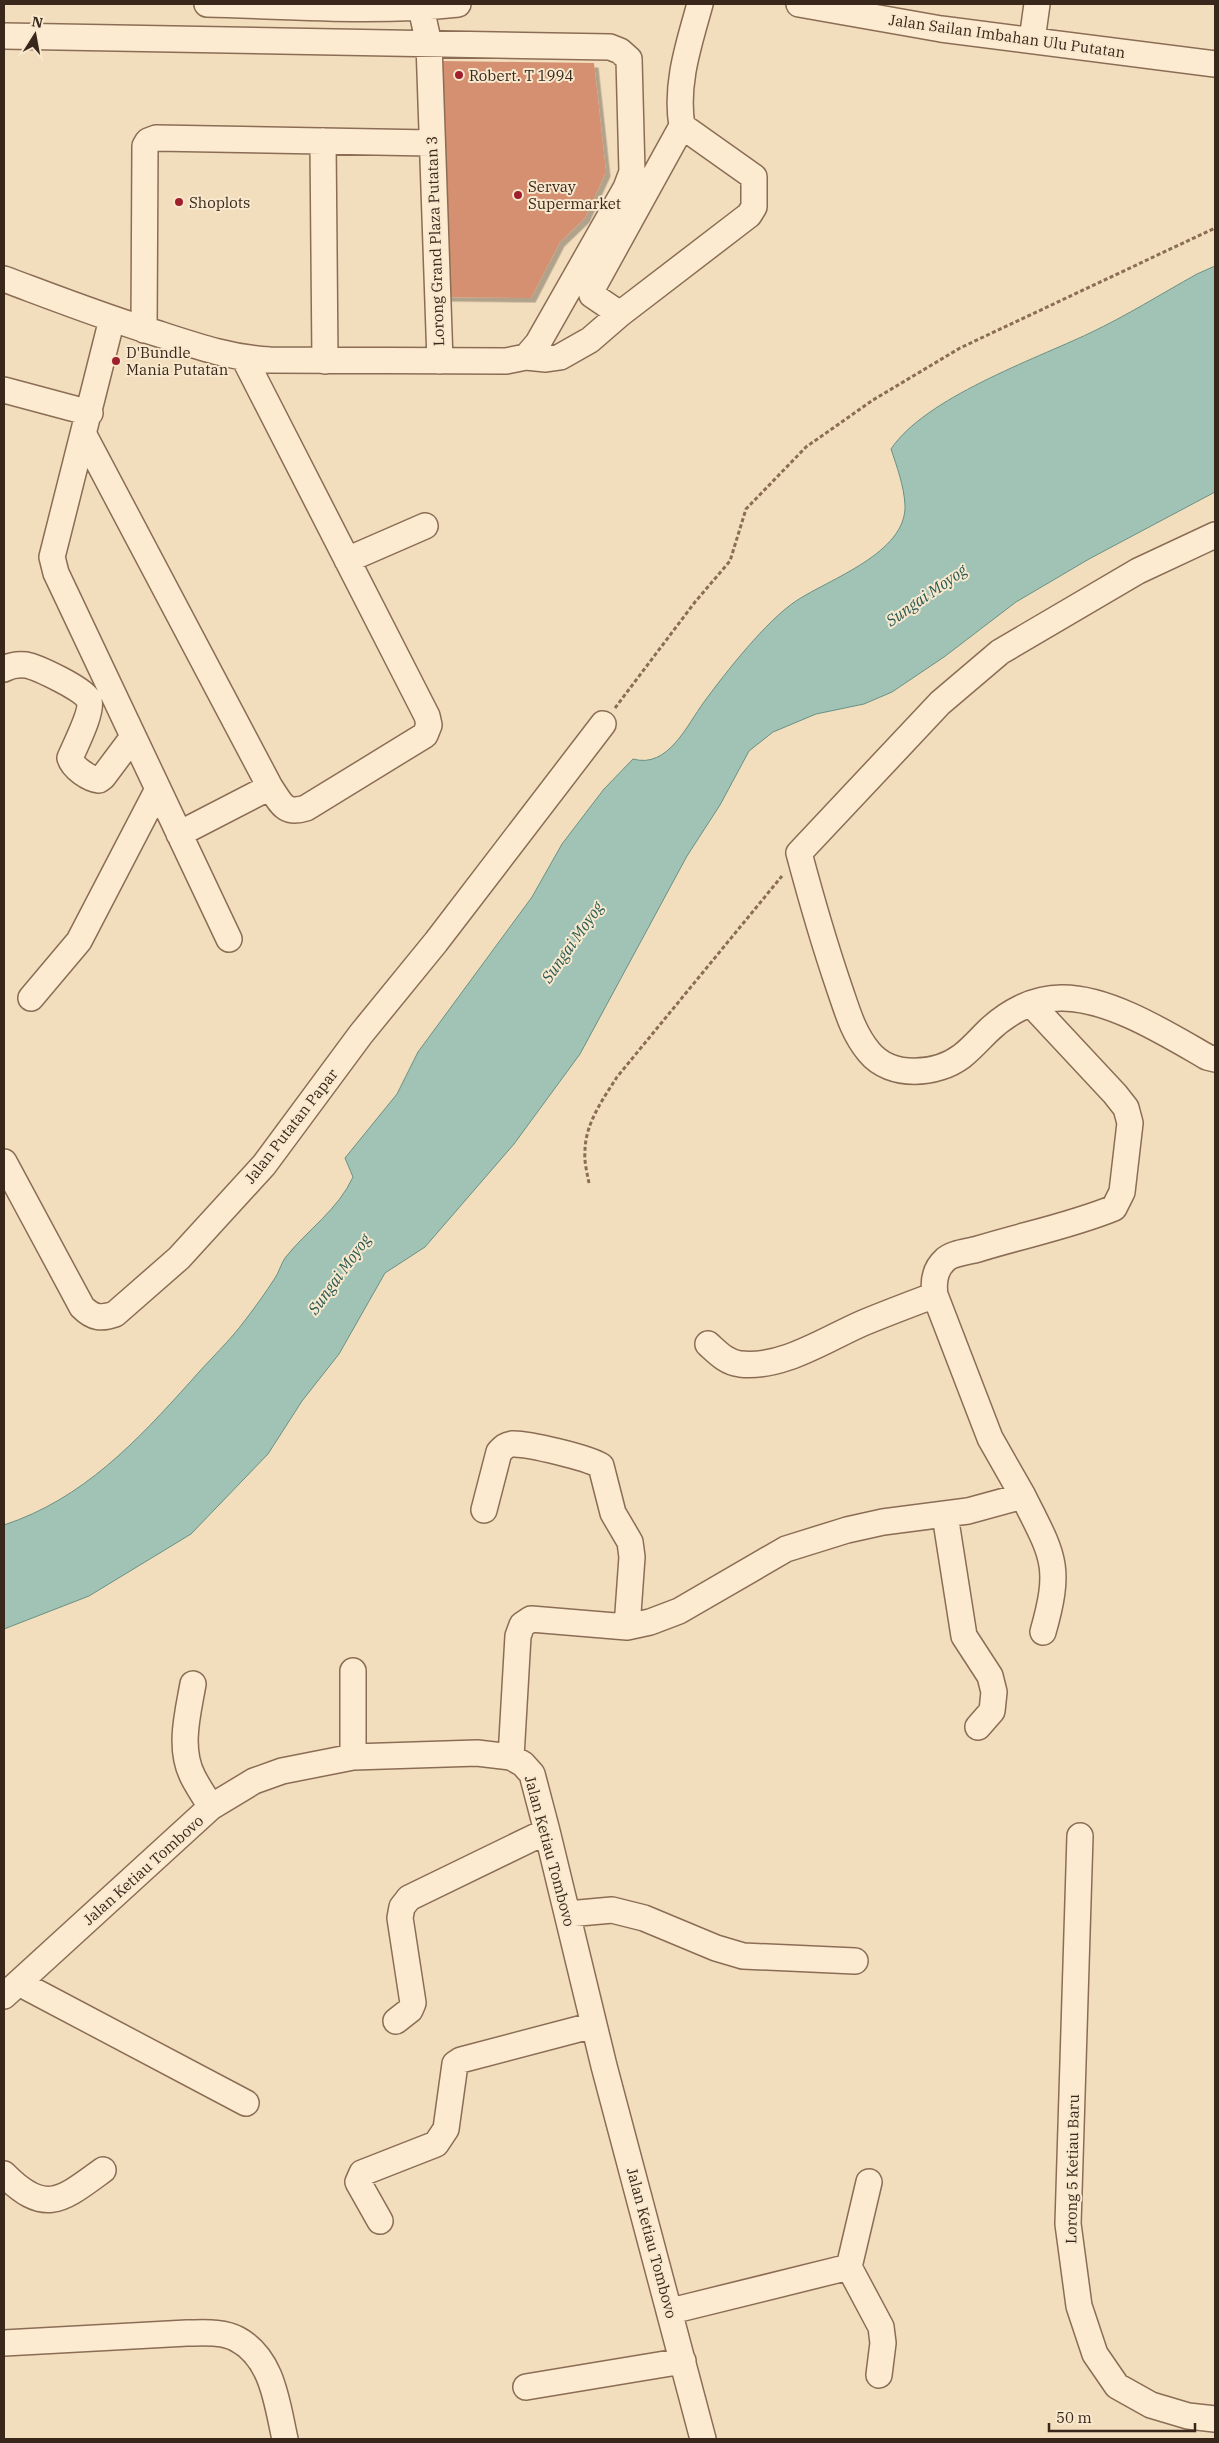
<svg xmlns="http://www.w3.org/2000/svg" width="1219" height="2443" font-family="'IBM Plex Serif',serif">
  <defs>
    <filter id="shadow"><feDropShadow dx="4.5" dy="4.5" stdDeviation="0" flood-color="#0004"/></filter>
  </defs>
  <rect width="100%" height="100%" fill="#f2ddbd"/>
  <path fill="#a1c3b6" stroke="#689183" d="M1215,266V492L1089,559L1016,602L944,657L892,692L864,704L816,714L773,732L749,751L720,805L687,856L580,1054L514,1144L425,1247L385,1273L339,1354L302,1401L268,1454L191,1534L89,1596L4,1629V1525C83,1499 137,1441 191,1381C209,1360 230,1341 246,1319C256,1306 266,1292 275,1278C279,1272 281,1264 285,1258C307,1230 338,1210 353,1177L345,1158L397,1094L418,1052L532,897L562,844L604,789L633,759C668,769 687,725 704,702C726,672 766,621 796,601C829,579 907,553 905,505C904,486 897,467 891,449C925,398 1033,360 1090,333C1126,316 1161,294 1197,274Z"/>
  <path fill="#d4906f" filter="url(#shadow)" d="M439,61L594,63L606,172L585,218L560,242L531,298L446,297Z"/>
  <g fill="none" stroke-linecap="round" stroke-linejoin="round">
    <defs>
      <path id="minor" d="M207,4C290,6 375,13 458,4
        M799,4L941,29L1215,64
        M421,8L429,44L440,361
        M4,36L610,47L620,51L629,59L632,172L626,188L538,343L526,357
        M1032,40L1037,4
        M682,126L754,177V207L749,215L620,314L592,295L591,291L682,126C675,84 689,44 700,4
        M323,141L325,361
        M4,279C55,298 106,318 159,334C196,346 231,358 270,360L506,361L526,357L546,359L560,357L590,340L620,314
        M112,319L52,557L56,573L229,939
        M144,330L145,146L148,141L156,138L431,143
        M4,390L90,413
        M84,435L270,787C281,803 284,815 306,808L425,735L429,725L427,716L244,358
        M1215,535L1138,571L1000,652L940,703L799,853C811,898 824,943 839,987C847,1010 853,1033 869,1052C891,1079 937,1075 962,1056C971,1049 979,1040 987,1032C1006,1013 1033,998 1061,998C1108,997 1167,1034 1207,1057L1215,1059
        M347,560L425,526
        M4,669C11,665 18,664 26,665C37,667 86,690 89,700C93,711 75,746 70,758C73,768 89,779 99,780L103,777L133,737
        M179,834L270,787
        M31,998L79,941L158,789
        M4,1162L82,1307C93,1318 101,1319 115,1314L179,1258L264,1165L361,1034L436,942L603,724
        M708,1344C718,1353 726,1362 740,1364C782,1369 826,1339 863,1323C887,1313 911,1304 935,1295
        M1023,1496C1053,1556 1062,1565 1043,1632
        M484,1510L499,1452C504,1447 506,1445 512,1444C527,1443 589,1458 601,1466L613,1513L630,1542L632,1557L627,1627
        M945,1515L964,1636L990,1676L994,1692L992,1711L978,1727
        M353,1671V1757
        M193,1684C188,1713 178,1748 193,1777C198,1787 205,1797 211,1807
        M511,1757L518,1636L522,1625L531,1619L627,1627L650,1622L679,1611L786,1549L847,1530L883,1522L968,1511L1023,1496L990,1438L935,1295C933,1282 935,1269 945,1260C952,1253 968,1252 978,1249C1023,1235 1070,1226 1114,1208L1122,1192L1130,1123L1126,1108L1115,1094L1031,1004
        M1080,1836L1068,2224L1079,2306L1095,2354L1117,2386L1151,2405L1188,2416L1215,2419
        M568,1914L612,1910L644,1918L716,1948L743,1956L855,1961
        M19,1983L246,2103
        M4,1996L211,1807L254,1781L282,1771L353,1757L477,1753L511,1757L523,1764L532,1774L547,1831L604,2066L703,2439
        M396,2021L410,2010L413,2003L400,1918L402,1907L409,1898L547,1831
        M4,2174C45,2216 62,2200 103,2170
        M380,2221L358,2182L362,2173L436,2144L446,2129L455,2064L461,2060L594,2025
        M849,2267L881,2327L883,2343L879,2375
        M671,2311L849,2267L869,2182
        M4,2343L187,2333C202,2333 223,2331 237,2339C273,2358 277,2404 285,2439
        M526,2387L683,2361"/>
    </defs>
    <use href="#minor" stroke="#8b6d55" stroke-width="28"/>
    <path stroke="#8b6d55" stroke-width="3" stroke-dasharray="4 2.5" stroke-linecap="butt" d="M615,708L695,602L730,561L746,509L806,447L873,400L960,348L1215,228
      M589,1183C587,1173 584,1161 585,1151C585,1124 603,1099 617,1077L782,876"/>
    <use href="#minor" stroke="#fcebd1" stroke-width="25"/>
  </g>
  <g fill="#a01f2c" stroke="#f8e8cd" stroke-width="2">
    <circle cx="459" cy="75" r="5"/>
    <circle cx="518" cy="195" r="5"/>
    <circle cx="179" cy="202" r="5"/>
    <circle cx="116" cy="361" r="5"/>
  </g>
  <g text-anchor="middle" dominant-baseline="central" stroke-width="4" stroke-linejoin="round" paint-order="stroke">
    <g font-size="15" fill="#39271b" stroke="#f8e8cd">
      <text transform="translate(1007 36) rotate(8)">Jalan Sailan Imbahan Ulu Putatan</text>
      <text transform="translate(435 241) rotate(-92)">Lorong Grand Plaza Putatan 3</text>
      <text transform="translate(291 1126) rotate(-52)">Jalan Putatan Papar</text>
      <text transform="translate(550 1851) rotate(75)">Jalan Ketiau Tombovo</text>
      <text transform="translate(143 1870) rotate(-42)">Jalan Ketiau Tombovo</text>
      <text transform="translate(1072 2169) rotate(-89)">Lorong 5 Ketiau Baru</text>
      <text transform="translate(652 2243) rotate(75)">Jalan Ketiau Tombovo</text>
    </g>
    <g font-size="15" fill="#39271b" stroke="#f8e8cd" text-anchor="start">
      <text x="469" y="75">Robert. T 1994</text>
      <text x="528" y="186">Servay<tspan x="528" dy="17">Supermarket</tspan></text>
      <text x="189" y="202">Shoplots</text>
      <text x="126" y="352">D'Bundle<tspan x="126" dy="17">Mania Putatan</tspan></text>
    </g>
    <g font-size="16" font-style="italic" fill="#285a53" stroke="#f8e8cd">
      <text transform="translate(926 595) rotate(-35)">Sungai Moyog</text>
      <text transform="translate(572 942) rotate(-55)">Sungai Moyog</text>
      <text transform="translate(339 1274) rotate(-54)">Sungai Moyog</text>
    </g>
  </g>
  <rect width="1219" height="2443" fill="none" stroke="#39271b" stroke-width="10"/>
  <g transform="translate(35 35) rotate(11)" stroke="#f8e8cd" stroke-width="4" paint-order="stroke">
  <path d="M0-4L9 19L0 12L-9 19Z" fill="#39271b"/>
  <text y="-8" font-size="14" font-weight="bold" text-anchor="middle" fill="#39271b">N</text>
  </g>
  <path d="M1049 2423v8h146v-8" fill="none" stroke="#39271b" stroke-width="2.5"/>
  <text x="1056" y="2423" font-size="15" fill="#39271b" stroke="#f8e8cd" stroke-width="4" paint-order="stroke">50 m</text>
</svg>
